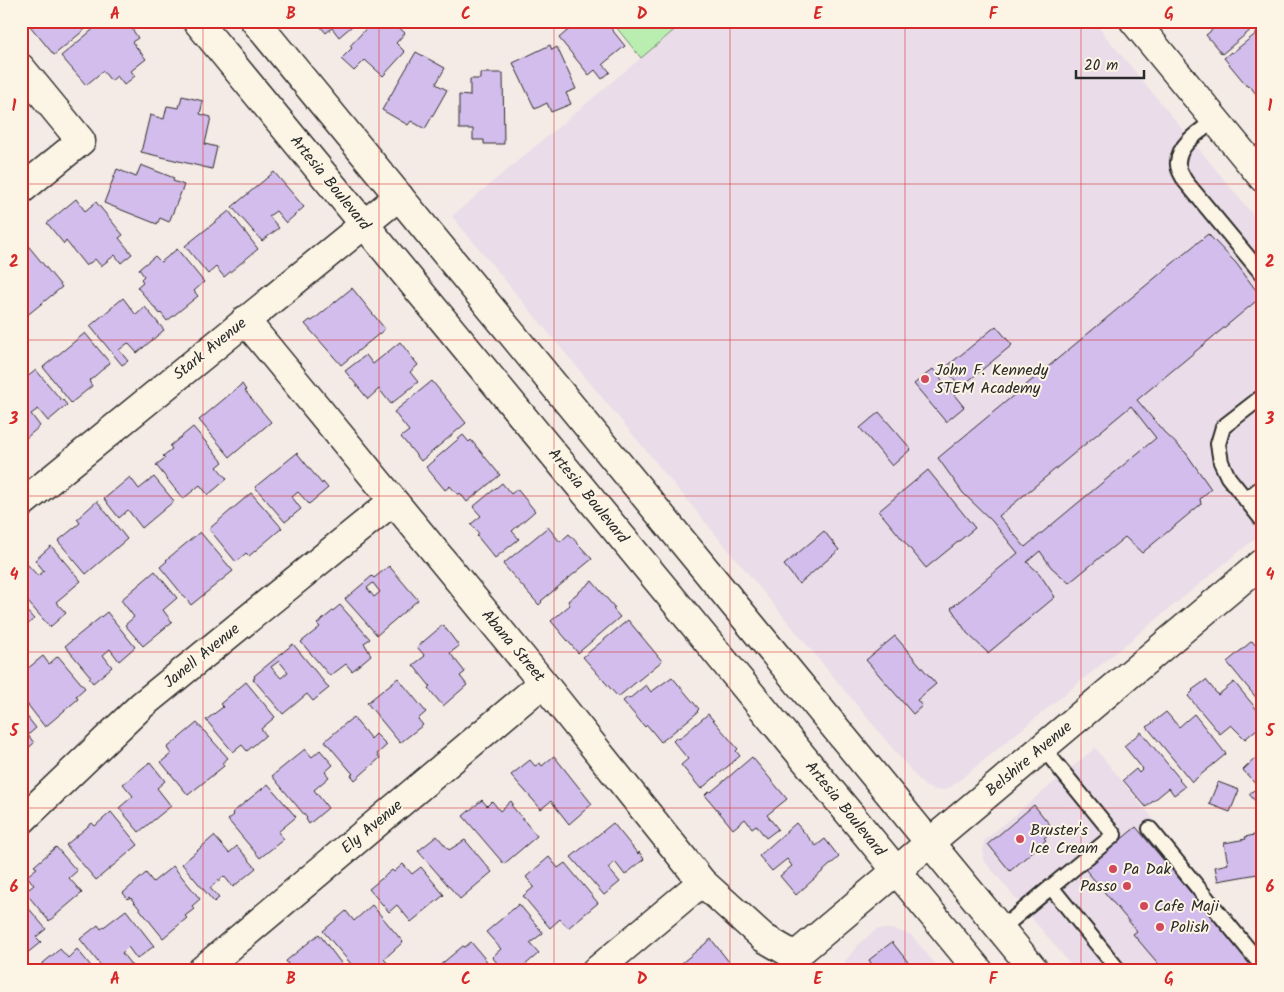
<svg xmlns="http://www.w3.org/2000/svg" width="1284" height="992" font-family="Kalam,sans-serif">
  <rect width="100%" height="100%" fill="#f4eae6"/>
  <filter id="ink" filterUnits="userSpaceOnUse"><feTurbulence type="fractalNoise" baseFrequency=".02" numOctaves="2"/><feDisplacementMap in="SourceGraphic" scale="10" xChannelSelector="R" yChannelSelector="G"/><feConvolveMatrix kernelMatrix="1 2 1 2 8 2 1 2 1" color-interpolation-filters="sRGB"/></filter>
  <g filter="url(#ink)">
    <path fill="#eadce8" d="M685,21H1093L1263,227V532L952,786L943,790H934L925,786L919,780L452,216Z
      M1095,748L1263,954V971H1076L983,859L984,841Z
      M877,929H892L911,935L941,971H837L859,944Z"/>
    <path fill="#b9eeb0" stroke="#728c6e" d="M611,21H685L641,58Z"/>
    <path fill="#d3bdec" stroke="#2b2b2b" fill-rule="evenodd" d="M36,21H95L54,55L30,26Z
      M103,21H127L138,38L132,42L146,59L131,71L135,76L124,85L117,76L111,81L103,71L86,85L61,56Z
      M324,21H358L339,37L332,28L326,33L319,25Z
      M373,21H392L405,33L396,43L405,52L383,76L365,60L354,71L341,59L352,48L350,46Z
      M571,21H605L625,46L603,64L610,72L602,79L595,70L589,75L559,38L574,25Z
      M1196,21H1209L1202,28Z
      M1216,21H1256L1258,24L1222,54L1206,35L1218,25Z
      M1263,28V97L1260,99L1249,85L1248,87L1224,58L1231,52L1232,53Z
      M550,45L552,50L557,47L576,89L566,93L571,104L551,112L547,103L535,109L513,63Z
      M416,52L445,68L436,84L447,90L425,129L411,121L408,125L382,110Z
      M480,73H503L504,144H484V140H473V129H459V95L470,96V79H480Z
      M182,96L203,101L200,114L211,117L205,144L217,147L212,169L141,152L150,115L164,119L167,106L179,108Z
      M141,165L174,178L173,181L184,185L169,222L160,218L157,224L104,203L117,169L136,177Z
      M274,172L304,207L286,223L276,211L269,216L279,228L262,241L232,207Z
      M76,199L85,211L96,202L123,235L119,238L132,254L121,263L115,255L101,266L95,259L86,266L66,241L64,244L47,223Z
      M229,211L258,249L224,277L216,267L208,274L185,246Z
      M1208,234L1236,263L1261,297L1137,400L1164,432L1186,453L1211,489L1200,499L1201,504L1142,553L1125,537L1069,583L1051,567L1040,551L1027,562L1039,573L1055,597L988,653L967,633L951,608L1018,553L992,521L963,493L938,458ZM1131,406L1156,438L1025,547L999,516Z
      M25,242L62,287L25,317L21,313V245Z
      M177,249L204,282L194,291L198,296L167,321L161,313L160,314L137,287L143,282L141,279L144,276L139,269L155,256L161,262Z
      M352,288L385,329L341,365L305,324L310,320L312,321Z
      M123,298L136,315L145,307L164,330L137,353L128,343L119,350L128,361L122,365L90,326Z
      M996,326L1012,345L961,387L945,368Z
      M85,333L110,363L89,381L92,386L71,403L43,367Z
      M400,342L418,365L410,372L418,382L391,404L379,389L368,399L345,371L366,355L373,364Z
      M933,369L964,407L946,422L914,384Z
      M36,370L62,401L63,400L67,405L48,421L38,409L31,414L40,426L25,439L21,435V382Z
      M432,381L466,423L421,461L401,437L409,431L394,412Z
      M242,384L246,390L245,391L271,422L230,457L199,420Z
      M879,412L911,449L892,466L860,428Z
      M193,427L223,462L217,467L227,479L208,495L200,485L183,499L156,465L165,458L163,456L172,449L170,446Z
      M463,435L469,442L471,440L500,475L467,502L460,493L458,495L450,486L445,490L426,467Z
      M297,453L322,484L323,482L328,488L309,504L298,492L292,497L301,509L285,522L255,487Z
      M928,470L975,528L926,568L879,511Z
      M130,477L139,489L154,477L174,501L142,528L128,510L119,518L104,499Z
      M502,483L511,494L517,489L535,511L512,531L519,539L495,558L477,536L479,534L471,524L481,516L473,507Z
      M251,493L282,528L249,556L246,553L236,562L209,529Z
      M97,501L127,539L86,574L58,541L80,523L77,519Z
      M548,527L560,542L569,534L592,559L541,601L542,602L539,605L503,564Z
      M824,531L839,550L799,584L784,565Z
      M200,532L233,571L191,605L160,567L167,561L166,560Z
      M51,546L81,581L56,602L66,613L50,627L21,594V569L27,564L38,576L44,571L35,560Z
      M389,566L418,600L377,635L345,599L372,576L374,578ZM373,583L380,592L374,597L367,588Z
      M155,571L177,598L163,610L172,622L143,646L125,625L134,617L121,600Z
      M592,581L615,608L613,609L620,617L578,653L551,621L570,605L568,601Z
      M21,605L34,619L21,630Z
      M340,605L370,639L364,643L371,655L352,671L346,664L330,676L301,642L320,627L317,624Z
      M107,612L135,647L119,661L110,649L103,655L112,667L93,683L89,678L91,677L65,646Z
      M628,620L662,661L618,697L583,657Z
      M443,625L459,646L450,653L465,672L460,676L467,685L443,706L428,688L430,686L413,665L425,656L417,647Z
      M895,636L936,684L917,700L922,706L913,714L866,660Z
      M1252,641L1263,654V706L1227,662Z
      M293,644L329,688L313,701L307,694L283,714L253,679L255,678L254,676ZM279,661L288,672L281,678L271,667Z
      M43,656L49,664L58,656L85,688L76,696L78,699L45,727L21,696V688L24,686L21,683V674Z
      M672,677L699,709L697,711L698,712L661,742L647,725L645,727L623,701L628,697L629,699L646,685L651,692Z
      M398,678L426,712L418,719L423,725L400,743L367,703Z
      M1206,680L1218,695L1234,682L1259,712L1257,713L1263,720V724L1245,739L1231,725L1220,734L1188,696L1193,691L1192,690Z
      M246,682L275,717L261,729L266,735L247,751L242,745L233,752L206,720L223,707L220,704Z
      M21,709L36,728L28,735L34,743L24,752L27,755L21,760Z
      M1166,712L1179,727L1194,714L1226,754L1192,782L1147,727Z
      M708,714L738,749L736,751L740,756L701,789L681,765L688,759L673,741L677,737L679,739Z
      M353,717L371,739L376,734L387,745L377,754L380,758L355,780L351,775L353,774L325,741Z
      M197,723L228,758L222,763L224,766L188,795L161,762L171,754L167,748Z
      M1141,732L1180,779L1179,780L1185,787L1174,795L1169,788L1146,807L1123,780L1136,769L1139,773L1143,769L1124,746Z
      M305,749L312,757L320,750L333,765L325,772L329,777L314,790L328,808L309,824L306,819L307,818L272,776Z
      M1263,751V810L1249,794L1258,787L1243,770Z
      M554,756L592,804L569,824L551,801L541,809L511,775L530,760L535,766L540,763L542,766Z
      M752,757L787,799L767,815L778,829L766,838L756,825L752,828L745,819L733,829L705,795L709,791L711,792Z
      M150,762L165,781L157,788L171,806L139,832L119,808L133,796L123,784Z
      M1218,782L1239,790L1230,812L1209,804Z
      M268,784L296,817L278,832L284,839L260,858L228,820L234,815L232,813Z
      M482,800L487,806L492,801L500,811L511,801L513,804L511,805L537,836L504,864L463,816Z
      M1034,805L1054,830L1044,838L1046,840L1010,871L988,844Z
      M111,812L138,845L96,880L66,845L92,823L95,826Z
      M613,823L638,854L639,852L644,859L625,875L615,862L608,868L620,882L604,895L571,857Z
      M796,823L816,846L825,839L839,857L796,895L780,876L792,866L787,859L772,871L759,856Z
      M1136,827L1256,971H1170L1165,966L1162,968L1133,934L1137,931L1085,869Z
      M1263,833V873L1218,881L1215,867L1228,864L1224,843L1246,839L1245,837Z
      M214,836L229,853L237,846L256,868L233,887L224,876L210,888L219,898L214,902L182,864Z
      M437,836L449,850L465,840L492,872L460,899L418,851Z
      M56,847L77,871L69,878L82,893L49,921L25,892L34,885L27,876L37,868L34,866Z
      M549,857L558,868L565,863L598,903L568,928L560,919L550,928L523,896L534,887L526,877Z
      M403,864L412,874L421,867L444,895L411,922L397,905L389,912L369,889L392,870L394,872Z
      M173,866L200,899L192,906L194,909L185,916L187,918L163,938L130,897L128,899L123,893L146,873L153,882Z
      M21,899L46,929L36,937L41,942L21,958Z
      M519,904L543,933L530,943L539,953L518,971H504L492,957L501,949L486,932Z
      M372,905L403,942L384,959L393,970L392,971H357L323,931L346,911L354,921Z
      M126,910L154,946L137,959L128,947L122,953L132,966L125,971H105L80,939L98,925L101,929Z
      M319,934L347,971H280L288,964L286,961Z
      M711,939L736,971H672Z
      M471,942L495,971H433L463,946L465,947Z
      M892,942L915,971H867L873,966L869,960Z
      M60,949L68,958L77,949L95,971H36L38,969L37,968Z"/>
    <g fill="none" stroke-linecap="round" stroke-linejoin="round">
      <defs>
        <path id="service" d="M1215,120C1202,130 1179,143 1178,162C1177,168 1182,175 1185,181L1263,275
          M1263,396L1223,427L1218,444L1221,462L1228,477L1263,521
          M1246,500L1263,486
          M1043,748L1114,835L1051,887
          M1150,829L1263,967
          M1001,929L1051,887L1119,971"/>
        <path id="minor" d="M1134,21L1263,178
          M21,68L81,141L21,190
          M245,320L543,683L702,882L764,938L795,956L1263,562
          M21,504L399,196
          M21,821L142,705L393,501
          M201,971L543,683
          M596,971L702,882"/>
        <path id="secondary" d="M197,21L979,971
          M255,21L1035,971"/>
      </defs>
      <use href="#service" stroke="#2b2b2b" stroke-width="18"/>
      <use href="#minor" stroke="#2b2b2b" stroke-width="31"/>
      <use href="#secondary" stroke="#2b2b2b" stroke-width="31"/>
      <use href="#service" stroke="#fcf5e5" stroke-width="14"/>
      <use href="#minor" stroke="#fcf5e5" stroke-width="28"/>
      <use href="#secondary" stroke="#fcf5e5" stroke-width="28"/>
    </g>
  </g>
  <path fill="none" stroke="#d62828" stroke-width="1" stroke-opacity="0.55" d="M203,21V971M379,21V971M554,21V971M730,21V971M905,21V971M1081,21V971M21,184H1263M21,340H1263M21,496H1263M21,652H1263M21,808H1263"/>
  <g fill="#d1495b" stroke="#fcf5e5" stroke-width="2">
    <circle cx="925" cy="379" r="5"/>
    <circle cx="1020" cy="839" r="5"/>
    <circle cx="1113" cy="869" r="5"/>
    <circle cx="1127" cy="886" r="5"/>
    <circle cx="1144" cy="906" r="5"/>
    <circle cx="1160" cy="927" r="5"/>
  </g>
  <g text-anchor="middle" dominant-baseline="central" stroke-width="4" stroke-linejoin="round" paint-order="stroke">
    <g font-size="16" fill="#2b2b2b" stroke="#fcf5e5">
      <text transform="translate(330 183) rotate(51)">Artesia Boulevard</text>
      <text transform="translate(210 349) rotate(-39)">Stark Avenue</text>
      <text transform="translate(588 496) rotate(51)">Artesia Boulevard</text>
      <text transform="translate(513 646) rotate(50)">Abana Street</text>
      <text transform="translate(202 656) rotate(-39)">Janell Avenue</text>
      <text transform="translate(1029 759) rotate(-40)">Belshire Avenue</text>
      <text transform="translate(845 809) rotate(51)">Artesia Boulevard</text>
      <text transform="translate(372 827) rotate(-40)">Ely Avenue</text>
    </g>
    <g font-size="16" fill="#2b2b2b" stroke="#fcf5e5" text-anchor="start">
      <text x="935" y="370">John F. Kennedy<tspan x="935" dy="18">STEM Academy</tspan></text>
      <text x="1030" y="830">Bruster's<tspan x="1030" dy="18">Ice Cream</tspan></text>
      <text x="1123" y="869">Pa Dak</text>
      <text x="1117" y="886" text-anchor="end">Passo</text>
      <text x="1154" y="906">Cafe Maji</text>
      <text x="1170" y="927">Polish</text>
    </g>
  </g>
  <rect width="1284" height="992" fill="none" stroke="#fcf5e5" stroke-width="55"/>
  <path d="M1076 70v8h68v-8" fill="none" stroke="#2b2b2b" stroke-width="2.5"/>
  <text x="1084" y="70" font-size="15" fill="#2b2b2b" stroke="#fcf5e5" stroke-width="4" paint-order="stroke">20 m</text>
  <rect x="28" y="28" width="1228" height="936" fill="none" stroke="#d62828" stroke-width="2"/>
  <g font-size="16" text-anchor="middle" font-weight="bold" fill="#d62828">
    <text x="115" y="19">A</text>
    <text x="291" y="19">B</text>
    <text x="466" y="19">C</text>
    <text x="642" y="19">D</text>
    <text x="818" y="19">E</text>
    <text x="993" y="19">F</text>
    <text x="1169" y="19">G</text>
    <text x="14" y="111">1</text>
    <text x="1270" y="111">1</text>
    <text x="14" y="267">2</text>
    <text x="1270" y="267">2</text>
    <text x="14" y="424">3</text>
    <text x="1270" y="424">3</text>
    <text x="14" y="580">4</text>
    <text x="1270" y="580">4</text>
    <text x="14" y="736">5</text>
    <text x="1270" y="736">5</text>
    <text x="14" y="892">6</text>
    <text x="1270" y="892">6</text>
    <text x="115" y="984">A</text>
    <text x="291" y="984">B</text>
    <text x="466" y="984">C</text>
    <text x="642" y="984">D</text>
    <text x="818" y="984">E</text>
    <text x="993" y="984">F</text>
    <text x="1169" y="984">G</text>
  </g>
</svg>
